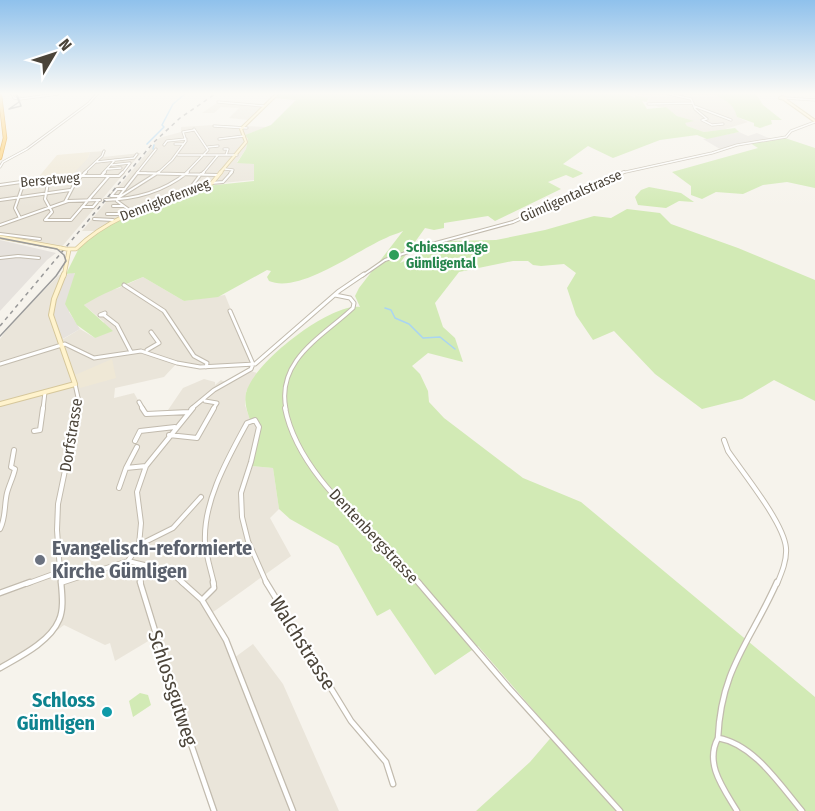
<svg xmlns="http://www.w3.org/2000/svg" width="815" height="811" font-family="'Fira Sans Condensed',sans-serif">
  <rect width="100%" height="100%" fill="#f6f3ec"/>
  <path fill="#eae5da" d="M635,94H718V96L725,99L736,110L737,117L748,122L722,130L704,132L687,126L684,123L692,121L677,116L666,107H658L649,102L648,98Z
    M218,102L264,106L249,120L229,118L239,108L221,107L214,113H202Z
    M214,125L267,127L245,135L248,139L246,149L237,162L255,164L254,180L211,184L128,214L95,231H82L159,138L181,132V127Z
    M106,151L103,157L141,153L60,249L0,238V185L37,179L88,158L90,152Z
    M59,275H65L60,341L80,329L95,338L104,322L84,305L103,292L119,288L143,277L184,301L225,295L252,361L245,365L200,367L177,363L164,377L115,388L114,398L134,393L146,414L166,413L183,388L204,379L215,382V385L221,380L225,382L247,370L257,373L246,392L245,405L250,420L258,423L251,466L273,468L279,509L270,518L291,556L209,615L234,658L253,644L283,684L339,811H214L155,637L115,661L110,643L105,645L64,625L17,661L0,672V339L9,326Z"/>
  <path fill="#e6e2dd" d="M739,132L748,136L757,133L771,139L720,149L703,139Z
    M0,240L56,253L47,260L0,311Z
    M75,272L69,312L80,329L59,341L51,311L65,275Z"/>
  <path fill="#efe8d6" d="M90,152L88,158L71,176L37,179L57,155Z
    M112,359L116,378L80,388L75,375Z"/>
  <path fill="#d2eab5" d="M279,94H628L635,98V96L630,94L648,98L647,102L642,101L647,109L666,107L677,116L694,121L685,123L687,126L704,132L735,128L739,132L707,139L697,135L660,140L613,158L588,146L563,164L583,173L582,174L573,178L566,175L548,182L561,189L495,221L488,216L444,223V228L434,230L425,228L400,263L448,241L496,240L545,230L594,216L611,218L627,209L660,213L671,224L738,248L815,280V401L774,380L742,399L702,409L655,374L614,331L593,340L576,315L567,288L576,273L564,264L541,266L533,265L528,261H513L459,272L435,303L443,327L455,338L463,362L428,353L412,366L420,374L428,391L429,402L444,418L523,478L581,502L815,697V811H476L530,762L554,734L478,646L435,675L390,609L377,616L338,546L290,519L279,509L273,468L250,466L258,423L250,420C247,411 244,403 246,393C253,363 330,303 360,307L355,296L359,288L403,231C397,234 391,235 386,238C357,250 300,294 269,281L267,277L271,271L267,270L218,297L184,301L143,277C122,286 103,293 84,305L113,331L95,338L77,325L65,304L75,273L66,274L79,248L92,234L117,219L206,186L254,181V164L237,163L246,149L248,139L245,135L271,125L296,100L275,98Z
    M718,94H756L763,105L782,120H771L772,124L760,128L754,126V123L737,117C735,107 727,100 717,96Z
    M785,138L815,148V188L787,182L763,185L743,194L716,192L702,199L691,195V186L672,172L758,148L750,143Z
    M649,187L681,193L694,202L679,201L666,208L638,205L635,197L641,190Z
    M140,693L148,695L151,705L133,717L129,701Z"/>
  <g fill="none" stroke-linecap="round" stroke-linejoin="round">
    <path stroke="#a9d4f2" stroke-width="1.5" d="M147,144L164,127L162,125L173,104L185,94
      M153,149L154,145
      M385,308L391,310L395,318L409,324L423,338L440,337L455,349"/>
    <defs>
      <path id="street-far4" d="M12,94L14,98L20,99L58,94
        M669,94L691,99L695,109L707,119L702,120L712,125L723,124
        M785,98L815,100
        M218,102L264,106
        M648,104L693,103
        M694,106L731,120
        M214,126L247,128
        M219,139L244,136
        M175,144H184
        M164,145L167,141L186,139
        M208,147L218,146
        M224,149H228L226,155
        M178,155H237
        M97,162L134,158L137,154
        M112,165L130,163L124,171
        M0,167L3,162L27,149L89,103L97,94
        M108,169L121,168
        M225,169L233,170L230,173
        M84,173L102,156L104,151
        M103,173L115,160
        M137,173L156,149
        M138,173H146
        M158,173L172,160L186,141L183,132L194,130
        M186,173L208,150L194,129
        M203,173L218,155
        M621,173L712,153L737,145L786,137L791,131L815,122"/>
      <path id="street-far3" d="M138,173L217,175
        M202,174L204,172
        M109,176H119L123,172
        M49,178L45,199L52,212L45,220H71L109,176H101L105,172
        M211,183L223,182L232,172
        M0,185L63,176H101
        M188,191L201,174
        M120,195L138,172
        M119,196H111L117,189H125
        M118,198L159,172
        M0,200L70,190
        M105,200C136,199 163,192 188,172
        M117,201L132,212
        M65,202L76,181L86,172
        M113,206H123
        M82,207H93L98,201
        M107,214H128
        M20,218L15,208L24,182
        M94,219L113,220
        M0,225L68,201L100,200
        M0,234L40,239
        M0,258L18,256L39,258
        M362,276L385,260L432,244L513,222L624,172"/>
      <path id="street-far2" d="M124,285L164,311L194,356L207,363L206,367
        M230,311L253,364
        M105,313L104,315H100Z
        M104,315L117,325L131,352
        M147,350L159,343L151,332
        M0,364L65,344L94,358L141,351L177,363L200,367L255,364L339,291L364,274
        M75,384L79,402L78,409
        M205,401L217,403L213,409
        M139,402L143,409
        M43,409L45,392
        M191,409L214,390L251,369L253,364
        M286,409C276,360 322,337 353,308L354,303L350,298L335,295"/>
      <path id="street-far1" d="M142,408L146,414L189,412
        M285,408C299,479 375,532 420,584
        M34,431L40,430L43,408
        M169,435L197,438L214,408
        M724,440L728,451C743,473 784,523 786,548C787,560 782,572 777,584
        M135,441L140,431L175,427
        M137,447L126,468L146,466
        M119,488L126,468
        M0,529C6,518 4,505 7,493C9,485 13,478 15,469L11,467L14,450
        M139,545L141,523L137,492L146,466L193,408
        M128,561L169,571L184,584
        M140,564L141,584
        M61,583L128,561L139,545L173,528L201,497
        M26,584L59,572
        M61,584L57,530L58,504L78,408
        M214,584C211,570 206,556 205,542C203,501 228,458 247,423L255,420L259,427L251,462L241,493L242,517L248,541L267,584"/>
      <path id="street" d="M140,582L180,712L214,811
        M182,582L202,600L226,640L293,811
        M266,582L351,721L386,762L393,784
        M418,582L508,687L620,811
        M0,593L30,582
        M202,600L214,588L213,582
        M0,668C19,657 50,642 59,620C64,609 62,594 61,582
        M718,738C721,668 751,641 777,582
        M718,738C754,744 780,785 802,811
        M718,738C704,764 724,789 737,811"/>
      <path id="secondary-far2" d="M782,97L786,99L780,98Z
        M784,99L815,121
        M220,173L246,142L241,129L277,94"/>
      <path id="secondary-far1" d="M0,237L61,248
        M66,249H76C112,213 165,201 212,183L221,172
        M64,276L69,250"/>
      <path id="secondary" d="M0,404L75,384L51,315L54,299L64,274"/>
      <path id="highway" d="M0,96L5,138L0,158"/>
    </defs>
    <use href="#street-far4" stroke="#c2bbae" stroke-width="3"/>
    <use href="#street-far3" stroke="#c2bbae" stroke-width="4"/>
    <use href="#street-far2" stroke="#c2bbae" stroke-width="5"/>
    <use href="#street-far1" stroke="#c2bbae" stroke-width="6"/>
    <use href="#street" stroke="#c2bbae" stroke-width="7"/>
    <use href="#secondary-far2" stroke="#d6c79b" stroke-width="4"/>
    <use href="#secondary-far1" stroke="#d6c79b" stroke-width="4.5"/>
    <use href="#secondary" stroke="#d6c79b" stroke-width="6"/>
    <use href="#highway" stroke="#e0a43c" stroke-width="4.5"/>
    <use href="#street-far4" stroke="#fff" stroke-width="1.5"/>
    <use href="#street-far3" stroke="#fff" stroke-width="2"/>
    <use href="#street-far2" stroke="#fff" stroke-width="3"/>
    <use href="#street-far1" stroke="#fff" stroke-width="4"/>
    <use href="#street" stroke="#fff" stroke-width="4.5"/>
    <use href="#secondary-far2" stroke="#fff3cd" stroke-width="2"/>
    <use href="#secondary-far1" stroke="#fff3cd" stroke-width="3"/>
    <use href="#secondary" stroke="#fff3cd" stroke-width="4"/>
    <use href="#highway" stroke="#ffcf6e" stroke-width="3"/>
    <path stroke="#9a9a9a" stroke-width="1.5" d="M16,94L19,102L9,109L21,106L17,94
      M0,238L57,249L64,255L66,261L56,276L0,336"/>
    <path stroke="#9a9a9a" stroke-width="1.5" stroke-dasharray="4 4" stroke-linecap="butt" d="M0,326L153,143L180,118L215,94"/>
    <defs>
      <path id="secondary-bridge" d="M61,248L66,249"/>
    </defs>
    <use href="#secondary-bridge" stroke="#d6c79b" stroke-width="4.5" stroke-linecap="butt"/>
    <use href="#secondary-bridge" stroke="#fff3cd" stroke-width="3"/>
  </g>
  <linearGradient id="sky" x2="0" y2="1"><stop stop-color="#8fc1ec"/><stop offset="0.45" stop-color="#fbfaf6"/><stop offset="1" stop-color="#fbfaf6" stop-opacity="0"/></linearGradient>
  <rect width="815" height="208" fill="url(#sky)"/>
  <circle fill="#2e9e5b" stroke="#fff" stroke-width="2" cx="394" cy="255" r="6"/>
  <circle fill="#6b7280" stroke="#fff" stroke-width="2" cx="40" cy="560" r="6"/>
  <circle fill="#0f9aa8" stroke="#fff" stroke-width="2" cx="107" cy="712" r="6"/>
  <g text-anchor="middle" dominant-baseline="central" stroke-width="4.5" stroke-linejoin="round" paint-order="stroke">
    <g font-size="14" fill="#4b4439" stroke="#fff">
      <text transform="translate(50 180) rotate(-5)">Bersetweg</text>
      <text transform="translate(571 196) rotate(-24)">Gümligentalstrasse</text>
      <text transform="translate(165 200) rotate(-21)">Dennigkofenweg</text>
    </g>
    <g font-size="14" font-weight="bold" fill="#27864d" stroke="#fff" text-anchor="start">
      <text x="406" y="247">Schiessanlage<tspan x="406" dy="16">Gümligental</tspan></text>
    </g>
    <g font-size="16" fill="#4b4439" stroke="#fff">
      <text transform="translate(71 435) rotate(-81)">Dorfstrasse</text>
      <text transform="translate(374 536) rotate(47)">Dentenbergstrasse</text>
    </g>
    <g font-size="20" font-weight="bold" fill="#5b616d" stroke="#fff" text-anchor="start">
      <text x="52" y="548">Evangelisch-reformierte<tspan x="52" dy="23">Kirche Gümligen</tspan></text>
    </g>
    <g font-size="20" fill="#4b4439" stroke="#fff">
      <text transform="translate(303 643) rotate(58)">Walchstrasse</text>
      <text transform="translate(173 688) rotate(72)">Schlossgutweg</text>
    </g>
    <g font-size="20" font-weight="bold" fill="#0d838f" stroke="#fff" text-anchor="end">
      <text x="95" y="700">Schloss<tspan x="95" dy="23">Gümligen</tspan></text>
    </g>
  </g>
  <g transform="translate(54 54) rotate(51)" stroke="#ffffff" stroke-width="4.5" paint-order="stroke">
  <path d="M0-4.5L10 22L0 15L-10 22Z" fill="#4b4439"/>
  <text y="-9" font-size="16" font-weight="bold" text-anchor="middle" fill="#4b4439">N</text>
  </g>
</svg>
